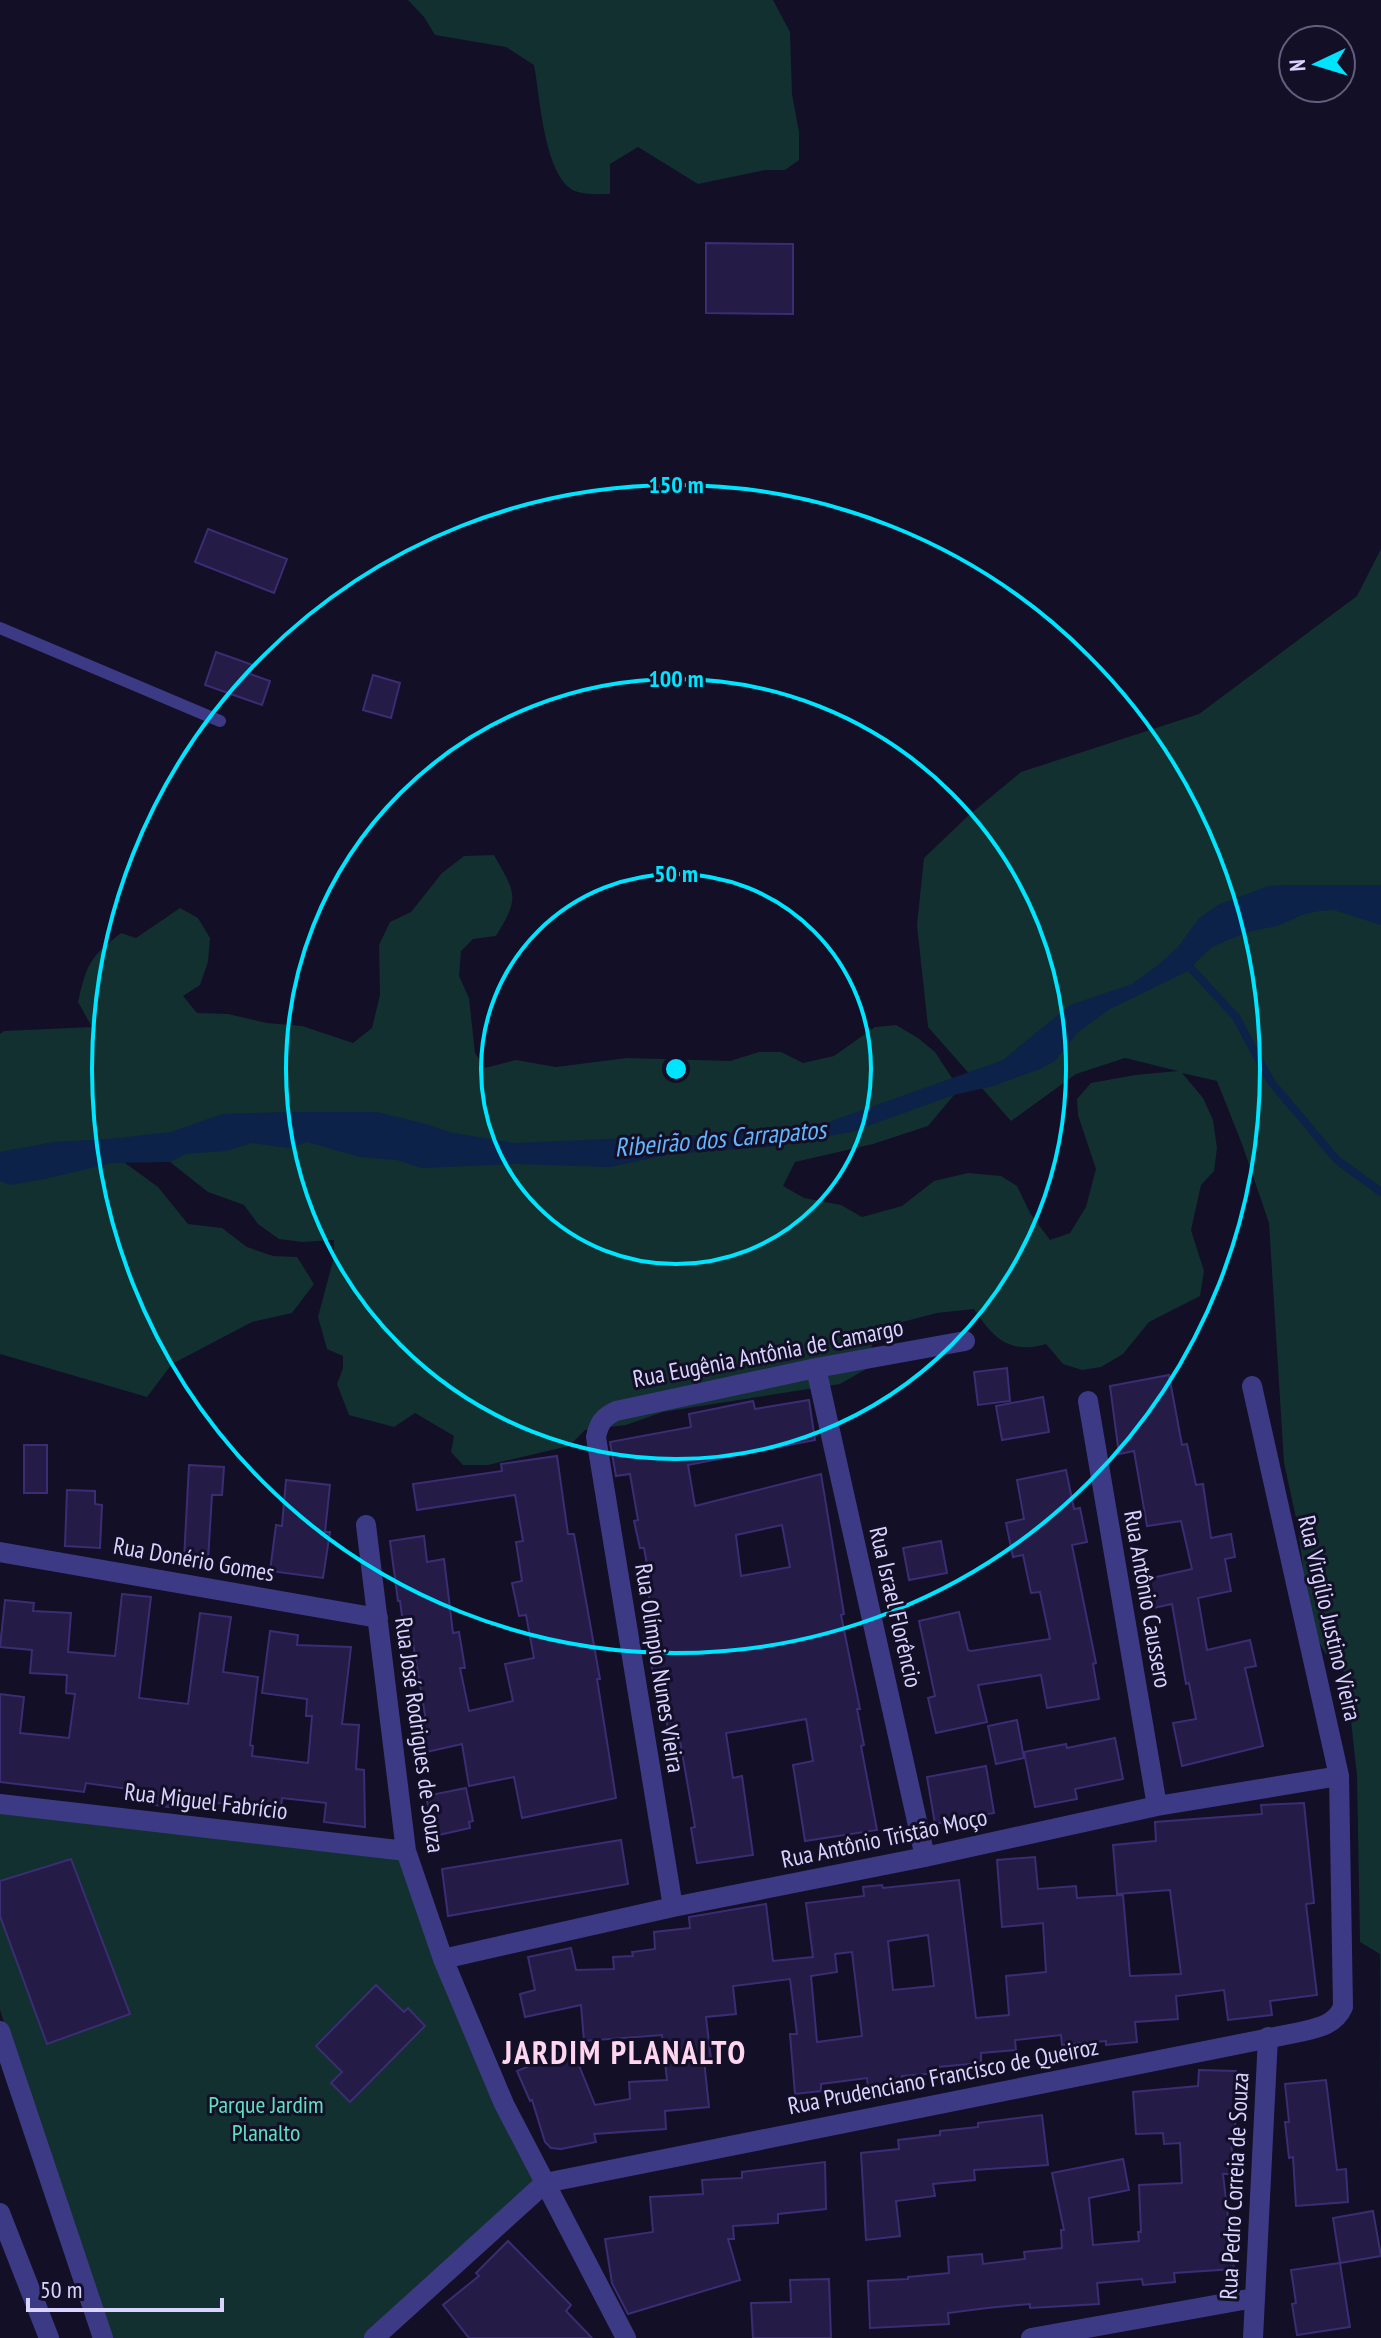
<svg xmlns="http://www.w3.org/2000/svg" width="1381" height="2338" font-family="'PT Sans Narrow',sans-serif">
  <rect width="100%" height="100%" fill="#130f26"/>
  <path fill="#12302f" d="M408,0H773L790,32L792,94L799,132V160L785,170H765L698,184L638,147L610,164V194C600,194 587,195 578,192C544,183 540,95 534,65L506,47L435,35L424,17Z
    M1381,549V2144L1380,1954L1360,1942L1357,1776L1346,1674L1325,1653L1310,1625L1298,1527L1284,1463L1269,1223L1242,1144L1217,1081L1182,1073L1203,1098L1213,1120L1217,1148L1214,1171L1201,1185L1191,1230L1204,1271L1200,1296L1149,1322L1123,1354L1101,1367L1082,1370L1063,1364L1046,1344C1010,1355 993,1338 974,1309L937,1313L875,1329L868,1368L840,1384L663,1412L626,1425L585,1430L569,1446L488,1465H463L451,1452L454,1436L415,1413L394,1427L349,1415L337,1384L343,1368V1356L327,1349L318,1317L334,1257V1240L302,1242L279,1239L258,1224L244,1205L208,1192L170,1162L95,1141L158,1187L188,1224L222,1228L247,1247L273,1256L297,1257L314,1284L292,1313L252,1322L172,1364L147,1397L0,1354V1034L4,1031L92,1027L78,1002C87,963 90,957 121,933L136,938L180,908L198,918L210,938L208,962L200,985L183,996L197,1013L228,1014L267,1023L302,1026L353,1043L372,1028L380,995L379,945L390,922L411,912L442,873L464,856L494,855C516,894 520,897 496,936L473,939L461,951L459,976L469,998L475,1053L485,1068L516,1060L556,1067L627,1058L730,1061L759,1052H781L803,1063L834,1056L875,1027L896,1025L918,1038L935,1052L952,1078L954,1095L928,1126L873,1144L795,1162L783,1186L804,1198L841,1205L862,1217L902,1206L934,1181L968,1173L1001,1176L1017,1186L1030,1213L1050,1240L1070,1233L1086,1207L1096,1169L1078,1115L1077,1099L1091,1083L1135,1075L1178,1071L1125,1058L1076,1074L1011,1121L928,1027L917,925L924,858L968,816L1021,772L1199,714L1357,596Z
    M0,1811L400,1857L538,2182L366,2338H109L0,2010Z"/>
  <path fill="#0c2248" d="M1287,885H1381V925L1334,910L1320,911L1305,914L1277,926L1247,932L1212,947L1186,972L1110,1009L1077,1033L1055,1061L1040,1069L993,1086L954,1095L851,1132L769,1147L671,1154L610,1167L515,1164L422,1168L397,1160L360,1157L307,1142L288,1148L252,1143L226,1151L186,1154L170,1162L112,1163L45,1179L10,1185L0,1181V1152L53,1142L108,1139L171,1132L222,1114L287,1112H377L426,1124L449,1132L514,1143L719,1134L826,1123L1003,1060L1070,1005L1132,984L1158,965L1178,947L1199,918L1218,905L1268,886Z"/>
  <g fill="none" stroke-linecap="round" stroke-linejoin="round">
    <path stroke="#0c2248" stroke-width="8" d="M1185,962L1236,1017L1271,1082L1337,1160L1381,1192"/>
  </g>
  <path fill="#241b47" stroke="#3b2d73" stroke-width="2" fill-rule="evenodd" d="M706,243L793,244V314L706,313Z
    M208,529L287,559L274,593L195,562Z
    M216,652L253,665L250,674L270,681L262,705L205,685Z
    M373,675L400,683L391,718L363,710Z
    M1007,1368L1010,1401L978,1405L974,1372Z
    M1169,1375L1182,1445L1187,1444L1196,1485L1203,1484L1211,1538L1231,1534L1235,1557L1225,1559L1231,1591L1198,1598L1207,1650L1250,1640L1256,1666L1245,1668L1263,1746L1182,1766L1173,1723L1196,1719L1189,1683L1186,1684L1172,1604L1144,1610L1138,1581L1192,1569L1181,1521L1147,1526L1134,1451L1119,1454L1110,1386Z
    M1043,1397L1049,1432L1002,1440L996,1406Z
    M809,1400L815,1440L688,1465L695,1506L821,1474L844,1614L841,1615L860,1709H857L864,1745L861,1746L877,1830L805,1841L793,1765L813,1761L806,1719L739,1731L726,1733L733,1778L742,1776L753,1855L697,1863L691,1828L695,1827L680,1741L670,1742L658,1671L653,1673L644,1635L656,1633L648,1592L652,1591L644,1548H640L634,1521L638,1520L630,1474L616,1476L610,1442L691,1427L689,1414L753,1401L755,1409ZM782,1525L790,1567L741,1576L736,1535Z
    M24,1445H47V1493H24Z
    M557,1456L568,1534H574L600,1679H597L616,1798L522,1818L514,1777L469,1786L462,1744L422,1753L415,1723L426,1721L412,1637L405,1638L400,1601H398L390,1541L424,1536L427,1562L444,1559L453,1633L459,1632L465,1668H460L469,1711L513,1701L505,1664L534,1658L526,1615L519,1616L512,1583L522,1581L516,1542L523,1541L515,1495L417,1510L413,1484L502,1471L501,1464Z
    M189,1465L224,1467L222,1495H212L208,1560L184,1559Z
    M1066,1470L1074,1509L1080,1508L1087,1542L1072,1545L1096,1663L1093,1664L1099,1699L1047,1708L1041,1675L978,1685L987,1722L936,1733L928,1698L935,1696L919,1621L959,1612L968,1650L971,1651L1050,1639L1040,1592L1031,1593L1023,1555L1013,1557L1006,1523L1024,1519L1017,1480Z
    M286,1480L330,1485L325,1532H330L323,1578L270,1571L276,1525L282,1526Z
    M67,1490L95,1491V1504L102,1505L100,1548L65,1546Z
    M941,1541L947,1573L909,1580L903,1548Z
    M122,1594L151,1597L139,1698L188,1704L200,1613L231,1617L223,1672L258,1677L250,1745L253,1746L252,1756L308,1763L312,1716H306L307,1699L262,1693L270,1631L298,1635L297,1645L351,1647L342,1724L359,1725L356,1769L364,1770L365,1827L324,1822L326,1803L282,1798L281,1809L207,1802L206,1810L169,1804V1807L148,1804L150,1792L86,1783L84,1792L0,1782V1694L24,1697L20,1733L69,1738L75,1694L66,1693L67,1675L30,1673L32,1650L0,1647L5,1600L34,1603L33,1611L71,1613L68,1652L115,1656Z
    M1017,1720L1024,1758L996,1764L988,1726Z
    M1115,1738L1123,1779L1075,1789L1077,1799L1035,1807L1024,1752L1066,1744L1067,1748Z
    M986,1766L994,1813L935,1824L927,1777Z
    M466,1788L473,1821L469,1822L470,1828L434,1836L426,1796Z
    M1304,1803L1314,1903L1306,1904L1317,1995L1270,2001L1272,2015L1228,2020L1224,1990L1176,1996L1178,2019L1135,2022L1137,2042L1106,2045V2041L1062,2045L1061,2035L1015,2040L1016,2050L981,2053V2063L938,2067L939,2073L902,2076L903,2085L868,2088L867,2078L821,2084V2091L795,2094L790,2034H797L790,1979L733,1986L736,2014L706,2017L711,2059L704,2060L709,2107L665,2111L666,2129L594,2134L596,2142L561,2149L551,2148L545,2142L532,2100L530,2101L517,2071L572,2048L595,2105L630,2099L629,2082L667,2080L662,2035L584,2041L581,2005L525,2017L520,1994L535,1990L528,1957L571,1948L576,1970L614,1969L613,1957L633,1956L632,1952L655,1949L654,1932L690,1928L689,1917L766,1904L773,1961L813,1957L806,1903L864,1896L863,1887L882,1885L883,1888L959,1880L976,2018L1009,2015L1006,1976L1046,1972L1043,1923L1002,1927L997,1860L1035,1857L1038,1889L1076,1886L1077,1898L1123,1895L1130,1976L1181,1974L1170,1890L1117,1894L1113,1845L1156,1841L1155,1822L1262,1814L1261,1805ZM928,1935L934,1986L893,1990L888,1941ZM852,1952L862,2036L817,2042L811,1976L837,1972L835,1954Z
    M621,1840L628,1884L448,1916L442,1869Z
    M71,1859L130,2014L47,2044L0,1916V1881Z
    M376,1985L404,2012L408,2008L425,2026L350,2102L331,2083L342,2072L316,2046Z
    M1199,2070L1236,2071L1235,2140H1231L1234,2174H1223L1234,2269L1174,2273L1175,2282L1143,2285L1142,2279L1097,2283L1099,2304L1030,2308V2304L987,2308L948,2313L949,2324L870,2328L868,2281L908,2279V2277L949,2273L948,2257L982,2254L983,2264L1025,2259L1024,2252L1062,2248L1061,2230H1064L1052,2173L1123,2159L1129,2190L1089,2198L1093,2245L1139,2241L1138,2232H1141L1139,2185L1182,2183L1180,2143L1164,2144L1163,2133L1136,2134L1133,2092L1198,2086Z
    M1326,2080L1337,2170L1346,2169L1348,2202L1296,2206L1293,2157L1289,2158L1285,2122H1289L1285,2084Z
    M1042,2115L1048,2165L974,2170L975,2180L933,2184L935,2196L896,2201L900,2236L866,2240L861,2153L899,2149L898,2140L940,2135V2131L978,2127V2123Z
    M825,2162L826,2209L778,2214V2223L733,2226L734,2239H728L740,2280L628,2314L612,2283L605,2239L653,2232L650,2197L703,2194L702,2180L742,2178V2172Z
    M1373,2211L1381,2256L1340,2263L1333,2218Z
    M508,2241L571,2305L566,2311L592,2338H469L443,2305L479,2276L476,2273Z
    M1340,2263L1350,2327L1297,2335L1292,2304L1296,2303L1291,2270Z
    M829,2279L831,2338H753L751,2303L791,2302L790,2280Z"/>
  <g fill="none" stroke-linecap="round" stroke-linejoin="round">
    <path stroke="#3d3a85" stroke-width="12" d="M0,628L220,721"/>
    <path stroke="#3d3a85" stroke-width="20" d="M816,1368L925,1857
      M1088,1401L1157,1806
      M366,1525L406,1851L443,1959L504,2104L626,2338
      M0,1552L378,1618
      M0,1804L406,1851
      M673,1907L596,1437C599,1423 603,1417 616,1411L816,1368L965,1341
      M443,1959L673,1907L925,1857L1157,1806L1339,1776
      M0,2031L103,2338
      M374,2338L545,2183L1300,2032C1318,2028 1335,2025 1343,2007L1339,1776L1252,1386
      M1031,2338L1254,2298
      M1253,2338L1268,2037"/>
    <path stroke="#3d3a85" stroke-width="20" d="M0,2213L49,2338"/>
  </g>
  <g fill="none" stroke="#00e5ff" stroke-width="4">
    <circle cx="676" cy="1069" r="195"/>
    <circle cx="676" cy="1069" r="390"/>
    <circle cx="676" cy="1069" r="584"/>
  </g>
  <g text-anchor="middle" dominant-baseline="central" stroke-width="6" stroke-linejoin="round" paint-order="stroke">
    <g font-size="24" fill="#d9d4ff" stroke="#130f26">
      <text transform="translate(768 1353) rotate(-11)">Rua Eugênia Antônia de Camargo</text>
      <text transform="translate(194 1559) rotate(10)">Rua Donério Gomes</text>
      <text transform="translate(1148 1599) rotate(80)">Rua Antônio Caussero</text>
      <text transform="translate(896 1607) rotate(77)">Rua Israel Florêncio</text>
      <text transform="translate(1330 1618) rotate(77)">Rua Virgílio Justino Vieira</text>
      <text transform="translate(660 1668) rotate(81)">Rua Olímpio Nunes Vieira</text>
      <text transform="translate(420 1735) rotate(82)">Rua José Rodrigues de Souza</text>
      <text transform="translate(206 1801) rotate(7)">Rua Miguel Fabrício</text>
      <text transform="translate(884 1838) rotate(-12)">Rua Antônio Tristão Moço</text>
      <text transform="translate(943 2076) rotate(-11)">Rua Prudenciano Francisco de Queiroz</text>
      <text transform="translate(1234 2186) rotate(-87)">Rua Pedro Correia de Souza</text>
    </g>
    <g font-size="24" fill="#5fe0c0" stroke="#130f26">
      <text x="266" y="2104">Parque Jardim<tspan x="266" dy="28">Planalto</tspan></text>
    </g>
    <g font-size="26" font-style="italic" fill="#62b6ff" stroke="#130f26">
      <text transform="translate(720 1138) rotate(-5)">Ribeirão dos Carrapatos</text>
    </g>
    <g font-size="32" font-weight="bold" letter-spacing="2" fill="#ffd6f0" stroke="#130f26">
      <text x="625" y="2052">JARDIM PLANALTO</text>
    </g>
  </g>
  <circle cx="676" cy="1069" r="12" fill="#00e5ff" stroke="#130f26" stroke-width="4"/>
  <g font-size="24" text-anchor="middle" font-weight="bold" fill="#00e5ff" stroke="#130f26" stroke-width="6" stroke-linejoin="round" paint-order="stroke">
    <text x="676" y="493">150 m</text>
    <text x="676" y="687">100 m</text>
    <text x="676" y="882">50 m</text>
  </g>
  <g transform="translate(1317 64) rotate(266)"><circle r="38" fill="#130f26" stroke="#625e7d" stroke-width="2"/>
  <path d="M0-6L14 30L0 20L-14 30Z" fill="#00e5ff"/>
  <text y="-12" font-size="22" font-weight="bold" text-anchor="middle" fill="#d9d4ff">N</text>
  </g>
  <path d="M28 2298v12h194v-12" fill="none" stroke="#d9d4ff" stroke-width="4"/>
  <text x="40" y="2298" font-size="24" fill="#d9d4ff" stroke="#130f26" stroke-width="6" paint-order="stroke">50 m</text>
</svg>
